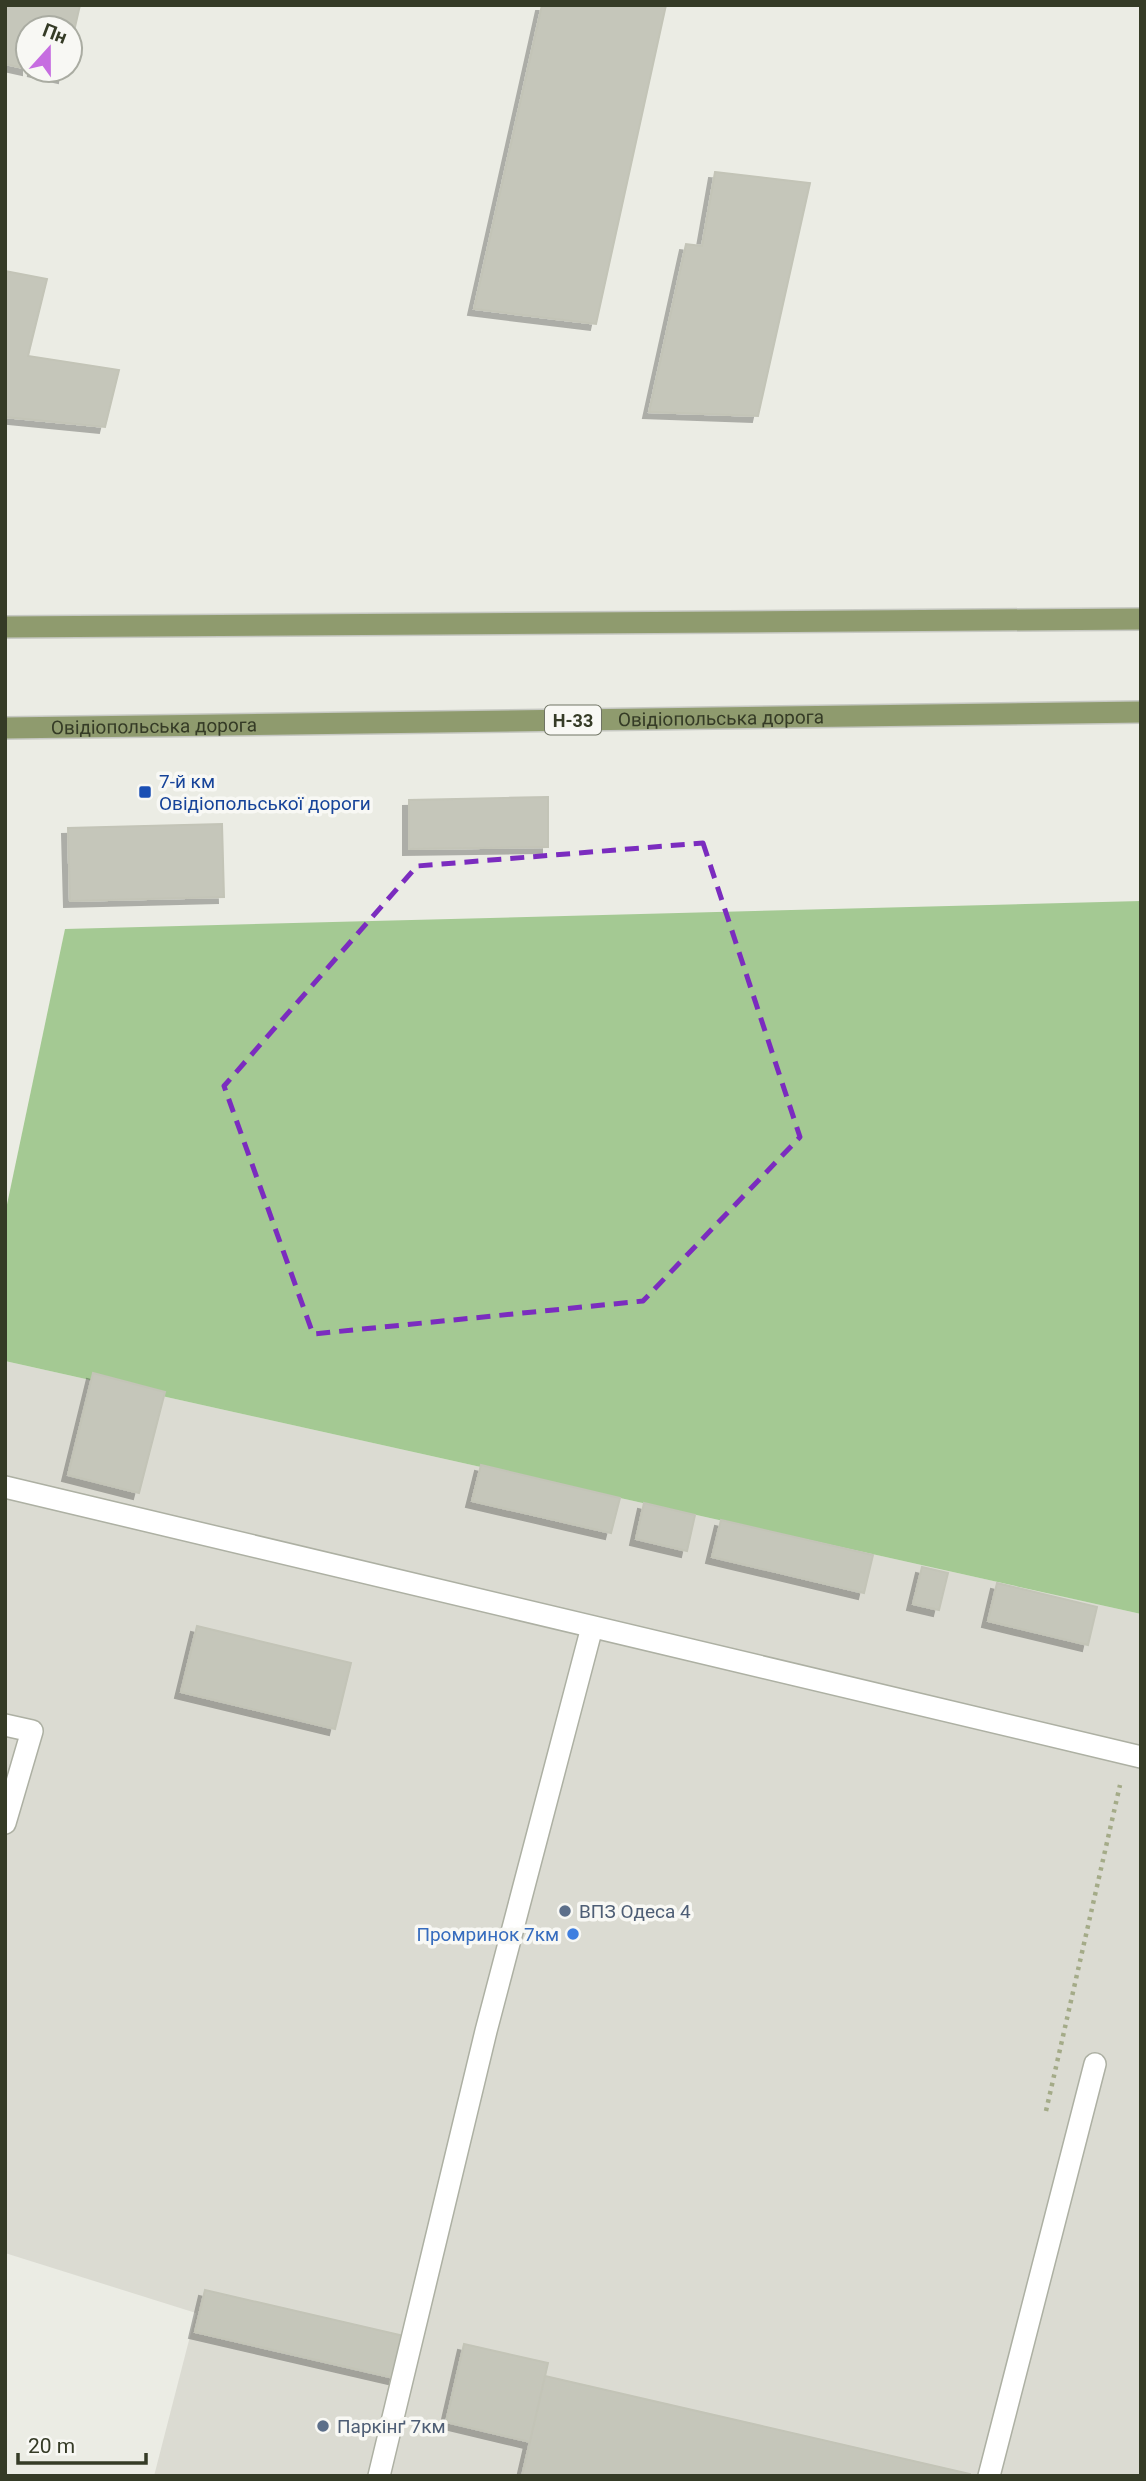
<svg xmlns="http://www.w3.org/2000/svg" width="1146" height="2481" font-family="Roboto,sans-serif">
  <defs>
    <filter id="shadow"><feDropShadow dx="-6" dy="6" stdDeviation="0" flood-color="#0004"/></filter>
  </defs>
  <rect width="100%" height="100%" fill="#ebece4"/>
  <path fill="#dbdbd2" d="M5,1361L1141,1614V2476H154L196,2313L5,2253Z"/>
  <path fill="#a4c993" d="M1141,901V1614L5,1361V1214L65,929Z"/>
  <path fill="#c5c6ba" stroke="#c3c4b7" stroke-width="2" filter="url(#shadow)" d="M5,5H80L70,49V28H28V69L5,64Z
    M542,5H666L596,324L474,309Z
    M33,70H65L64,77Z
    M715,172L810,183L758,416L649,412L686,244L702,246Z
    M5,271L47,279L28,356L119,370L105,427L5,417Z
    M548,797V847L409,849V800Z
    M222,824L224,897L70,901L68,828Z
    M93,1373L165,1392L139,1493L68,1475Z
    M481,1465L620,1498L611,1533L472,1501Z
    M644,1503L695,1515L687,1551L636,1539Z
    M721,1520L873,1555L864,1593L712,1557Z
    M922,1567L948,1573L939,1610L913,1604Z
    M997,1583L1097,1607L1088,1645L988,1621Z
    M197,1626L351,1663L335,1729L181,1692Z
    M205,2290L404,2336L394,2378L195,2332Z
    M464,2344L548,2363L530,2442L446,2422Z
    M545,2376L970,2474V2476H522Z"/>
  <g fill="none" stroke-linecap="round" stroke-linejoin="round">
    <defs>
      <path id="service" d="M5,1487L1141,1757
        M5,1725L32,1731L5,1823
        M379,2476L486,2031L592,1627
        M989,2476L1095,2064"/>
      <g id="primary">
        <path d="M5,627L1141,619"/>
        <path id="s1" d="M5,728L1141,712"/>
      </g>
    </defs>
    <use href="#service" stroke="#adb0a3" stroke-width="24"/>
    <use href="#primary" stroke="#c6c8c2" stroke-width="24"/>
    <path stroke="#a4ab88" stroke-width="4.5" stroke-dasharray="3.5 5" stroke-linecap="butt" d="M5,803H7
      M1046,2111L1120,1785"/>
    <use href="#service" stroke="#fff" stroke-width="21"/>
    <use href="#primary" stroke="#8f9b6e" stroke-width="21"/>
  </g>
  <path fill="none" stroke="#7b2cbf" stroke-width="5" stroke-dasharray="14 9" stroke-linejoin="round" d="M703,843L800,1137L643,1301L313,1334L224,1086L417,866Z"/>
  <rect fill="#1a4fb4" stroke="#f8f8f4" stroke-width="2.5" x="138" y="785" width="14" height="14" rx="3.5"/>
  <g fill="#5c6f8a" stroke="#f8f8f4" stroke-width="2.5">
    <circle cx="565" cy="1911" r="7"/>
    <circle cx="323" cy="2426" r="7"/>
  </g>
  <circle fill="#3f7fe0" stroke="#f8f8f4" stroke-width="2.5" cx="573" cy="1934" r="7"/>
  <g text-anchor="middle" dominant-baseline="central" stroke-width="7" stroke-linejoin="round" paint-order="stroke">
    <rect fill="#f8f8f4" stroke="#707464" stroke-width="2" x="545" y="705.5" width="56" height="29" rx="5"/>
    <g font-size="18" font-weight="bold" fill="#353b26">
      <text x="573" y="720">Н-33</text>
    </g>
    <g font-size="19" fill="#353b26" stroke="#f8f8f4">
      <text stroke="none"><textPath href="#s1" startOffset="716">Овідіопольська дорога</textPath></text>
      <text stroke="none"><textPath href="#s1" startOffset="149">Овідіопольська дорога</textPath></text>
    </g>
    <g font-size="19" fill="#164399" stroke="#f8f8f4" text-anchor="start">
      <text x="159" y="781">7-й км<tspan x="159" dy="22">Овідіопольської дороги</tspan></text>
    </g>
    <g font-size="19" fill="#4e5e75" stroke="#f8f8f4" text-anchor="start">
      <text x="579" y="1911">ВПЗ Одеса 4</text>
      <text x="337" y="2426">Паркінґ 7км</text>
    </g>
    <g font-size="19" fill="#366cbe" stroke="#f8f8f4" text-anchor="end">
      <text x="559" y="1934">Промринок 7км</text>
    </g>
  </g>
  <rect width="1146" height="2481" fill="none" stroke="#353b26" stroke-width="14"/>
  <g transform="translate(49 49) rotate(21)"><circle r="33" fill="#f8f8f4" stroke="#aaaca2" stroke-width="2"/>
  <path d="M0-5L12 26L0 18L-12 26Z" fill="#c66de0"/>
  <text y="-10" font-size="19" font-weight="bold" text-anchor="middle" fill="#353b26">Пн</text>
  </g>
  <path d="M18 2453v10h128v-10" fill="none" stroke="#353b26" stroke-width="3.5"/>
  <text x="28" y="2453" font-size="21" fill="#353b26" stroke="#f8f8f4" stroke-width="5" paint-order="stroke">20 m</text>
</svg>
